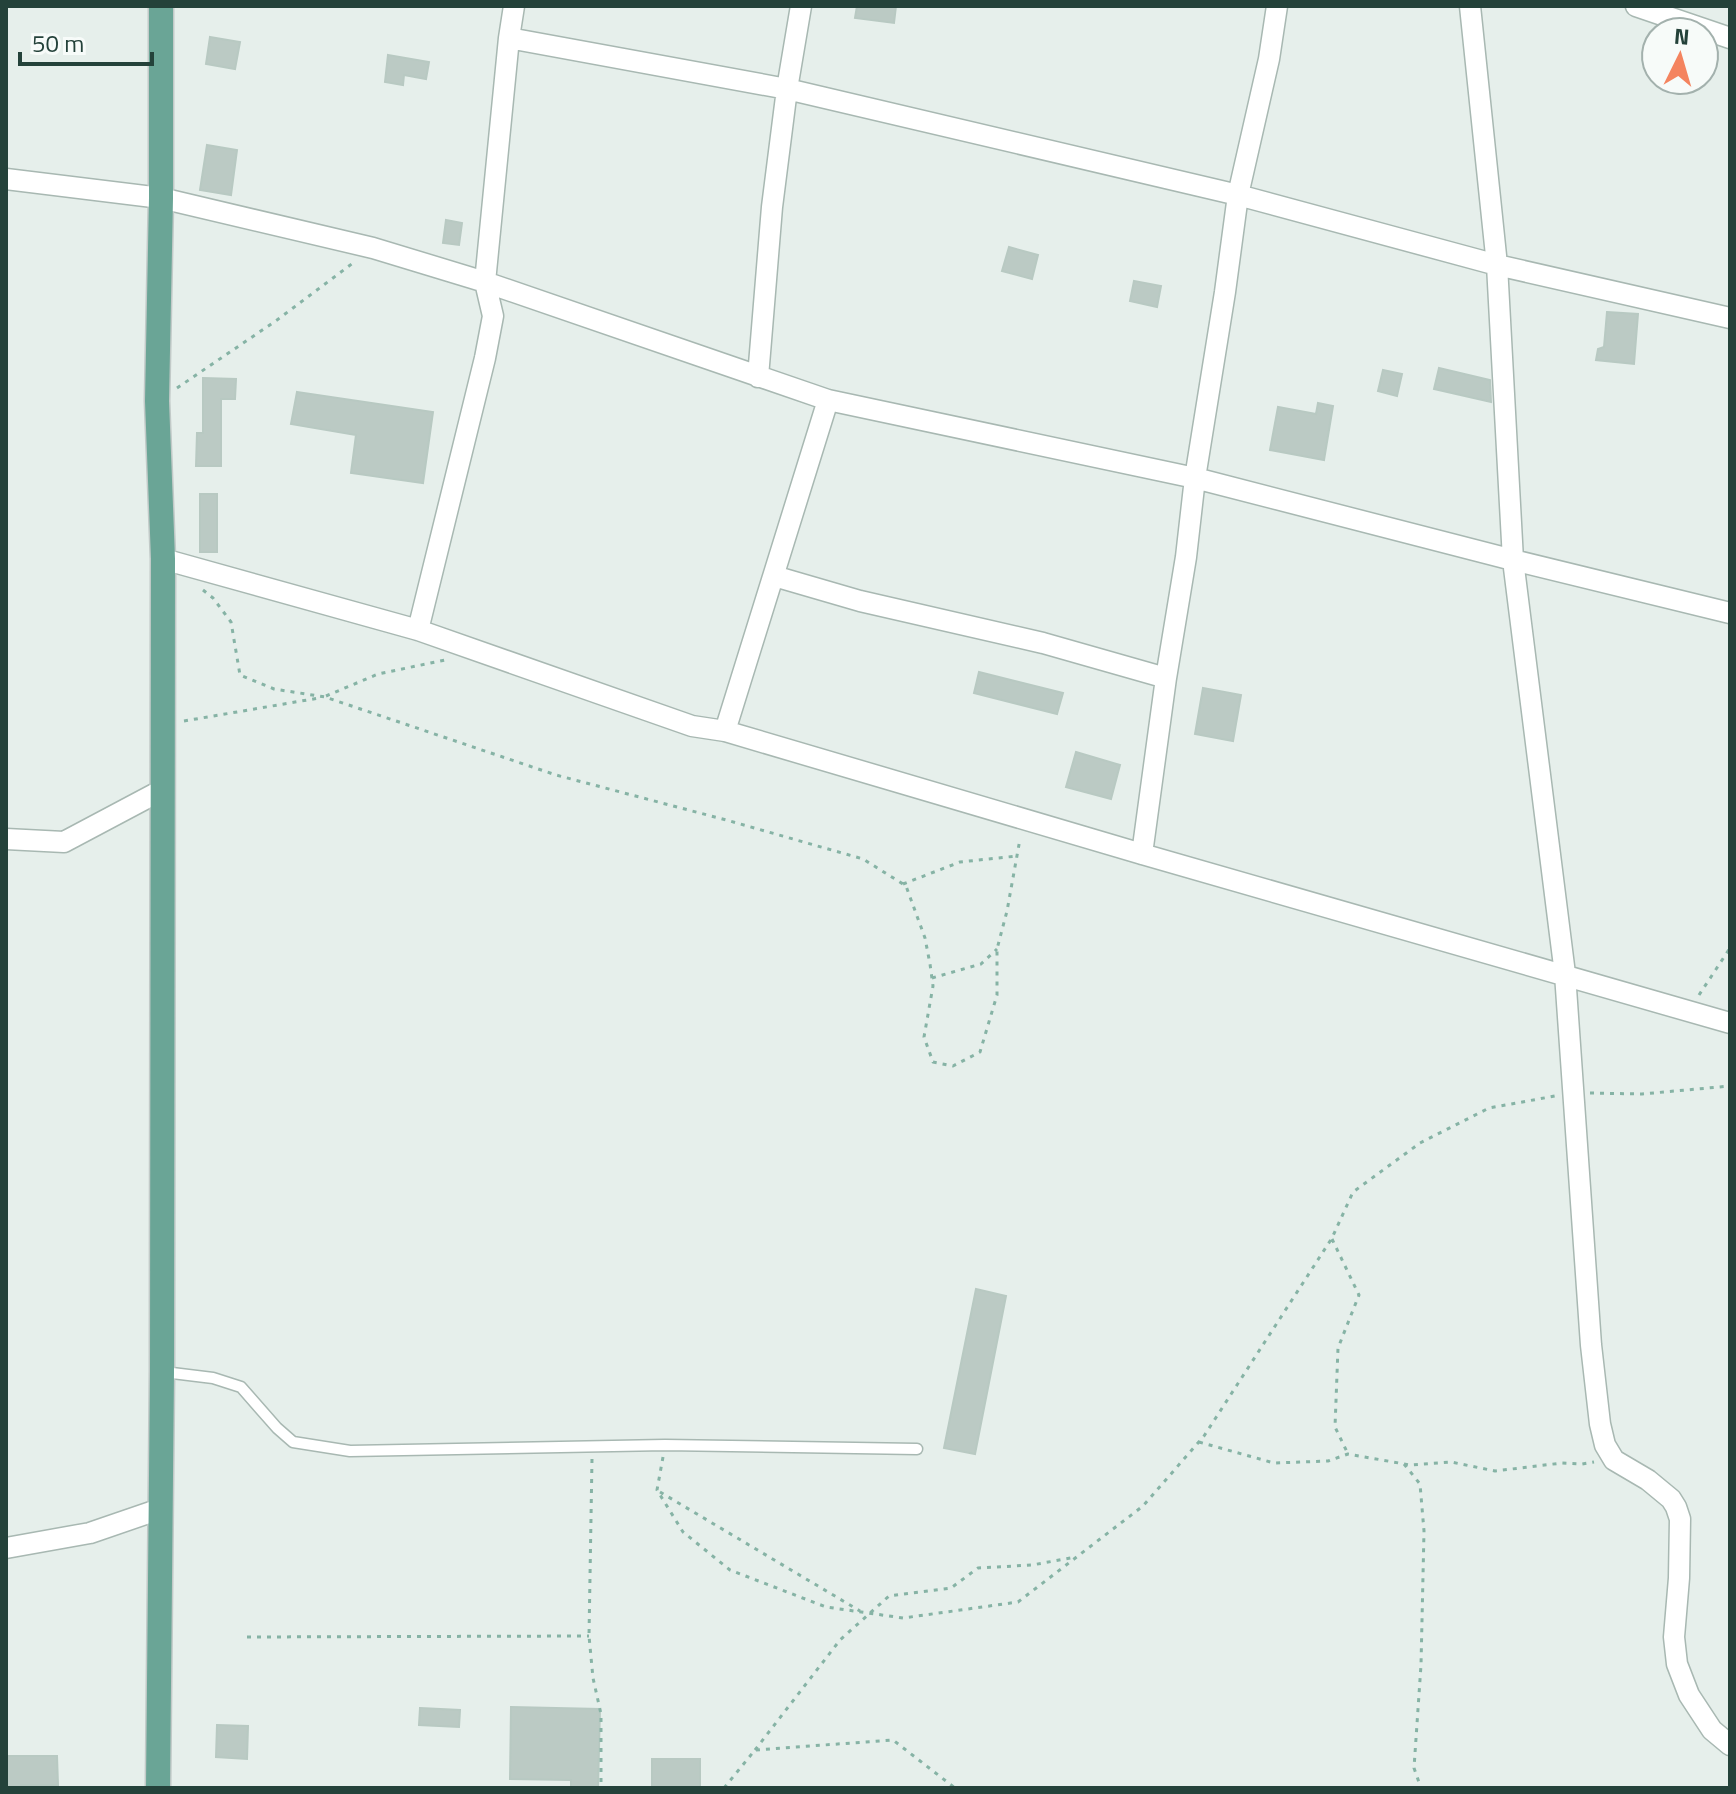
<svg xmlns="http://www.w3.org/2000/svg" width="1736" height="1794" font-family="'Titillium Web',sans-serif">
  <rect width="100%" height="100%" fill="#e6efeb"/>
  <path fill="#bbcac4" stroke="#b8c9c2" stroke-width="2" d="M857,6H896L894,23L855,18Z
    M210,37L240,42L235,69L206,64Z
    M388,55L429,62L426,79L404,75L403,85L385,82Z
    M207,145L237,150L231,195L200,190Z
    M446,220L462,223L459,245L443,243Z
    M1009,247L1038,255L1032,279L1002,271Z
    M1134,281L1161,286L1157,307L1130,301Z
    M1607,312L1638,314L1634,364L1596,360L1598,349L1604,347Z
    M1439,368L1490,380L1491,402L1434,389Z
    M1383,370L1402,374L1397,396L1378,391Z
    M203,378L236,379L235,399H221V466H196L197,433H203Z
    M297,392L433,412L423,483L351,473L356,435L291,424Z
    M1318,403L1333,406L1324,460L1270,450L1278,407L1316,414Z
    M200,494H217V552H200Z
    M979,672L1063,693L1057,714L974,693Z
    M1203,688L1241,695L1233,741L1195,734Z
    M1076,752L1120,765L1111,799L1066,787Z
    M976,1289L1006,1296L975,1454L944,1448Z
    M511,1707L600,1709L598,1788H571V1780L510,1779Z
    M420,1708L460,1710L459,1727L419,1725Z
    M217,1725L248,1726L247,1759L216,1757Z
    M6,1756H57L58,1785H21V1788H6Z
    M652,1759H700V1788H652Z"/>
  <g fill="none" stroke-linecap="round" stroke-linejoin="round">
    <defs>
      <path id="lane" d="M164,1372L213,1378L241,1387L277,1428L293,1442L350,1451L665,1445L917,1449"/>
      <path id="street" d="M514,6L509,38L787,89L1238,195L1497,265L1730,318
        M1470,6L1497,265L1513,560L1565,974L1591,1345L1600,1424L1605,1445L1614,1460L1648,1480L1671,1499L1676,1507L1680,1519L1679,1578L1674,1637L1677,1664L1689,1695L1712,1730L1730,1745
        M1636,6L1730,38
        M6,179L161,198L373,248L485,282L828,400L1195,478L1513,560L1730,613
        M758,377L772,207L787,89L801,6
        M163,559L418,630L692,726L725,731L1142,854L1730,1023
        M774,576L860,601L1043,643L1166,678
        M418,630L485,358L493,316L485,282L509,38
        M725,731L828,400
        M6,839L64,842L162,790
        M1142,854L1166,678L1186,557L1195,478L1225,292L1238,195L1269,59L1277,6
        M6,1548L90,1533L160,1509"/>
      <path id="primary" d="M158,1788L162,1372L163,559L157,401L161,198V6"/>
    </defs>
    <use href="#lane" stroke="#a8b8b2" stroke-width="13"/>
    <use href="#street" stroke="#a8b8b2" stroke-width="23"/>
    <use href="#primary" stroke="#c2cac8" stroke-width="27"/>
    <path stroke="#86b3a5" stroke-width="3" stroke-dasharray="4 6" stroke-linecap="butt" d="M177,388L277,320L353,263
      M203,590L213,598L231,622L240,675L274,689L325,697L556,775L730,821L863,859L903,884L906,886L925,938L930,964L933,986L924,1037L933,1062L953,1066L980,1052L997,995V949L1007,911L1020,839
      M326,696L378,674L445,660
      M184,721L319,698
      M903,884L960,862L1017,856
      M932,978L981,964L997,949
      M1699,995L1730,948
      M1590,1093L1642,1094L1730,1086
      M1332,1239L1359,1295L1338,1348L1335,1427L1348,1454
      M1199,1442L1274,1463L1328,1461L1348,1454L1410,1465L1451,1462L1495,1471L1562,1463L1582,1464L1594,1462
      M663,1457L657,1490L683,1532L730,1570L826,1607L903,1618L1018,1602L1143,1506L1204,1436L1332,1238L1353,1192L1420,1143L1489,1108L1555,1096
      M592,1459L589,1636L593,1678L601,1714V1788
      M1404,1464L1420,1484L1424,1531L1421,1665L1414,1768L1421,1788
      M660,1492L860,1611
      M247,1637L589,1636
      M755,1750L840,1640L889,1596L951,1588L978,1568L1032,1565L1076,1557
      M724,1788L755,1750L893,1740L955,1788"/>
    <use href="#lane" stroke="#fff" stroke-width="10"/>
    <use href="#street" stroke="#fff" stroke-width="20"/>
    <use href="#primary" stroke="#6aa596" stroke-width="24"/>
  </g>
  <rect width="1736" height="1794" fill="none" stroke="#24423a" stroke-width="16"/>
  <g transform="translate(1680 56) rotate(5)"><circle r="38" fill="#f7fbf9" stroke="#a3b1ad" stroke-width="2"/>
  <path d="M0-6L14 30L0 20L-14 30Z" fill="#f4845f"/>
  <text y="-12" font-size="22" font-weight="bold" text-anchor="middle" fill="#24423a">N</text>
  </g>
  <path d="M20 52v12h132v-12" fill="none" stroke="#24423a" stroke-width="4"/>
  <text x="32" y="52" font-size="24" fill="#24423a" stroke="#f7fbf9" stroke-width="6" paint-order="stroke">50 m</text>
</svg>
